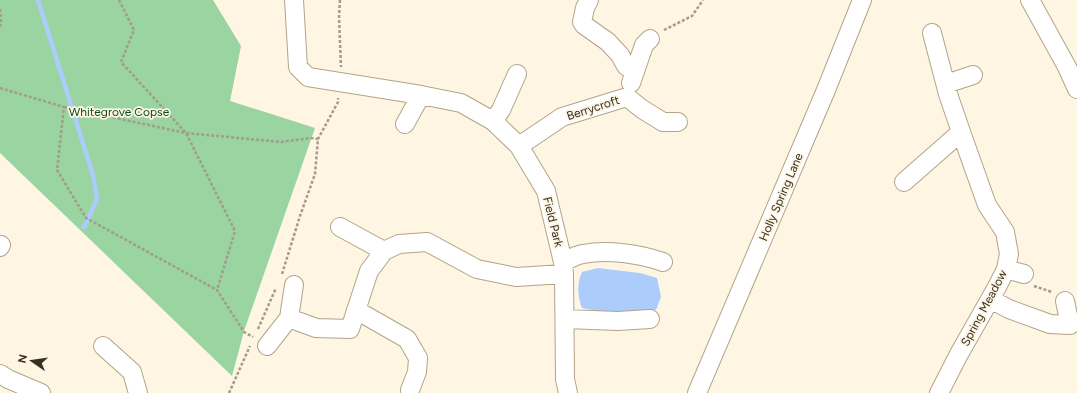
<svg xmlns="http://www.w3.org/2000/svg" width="1077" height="393" font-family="Figtree,sans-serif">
  <rect width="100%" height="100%" fill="#fef5e3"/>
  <path fill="#99d4a1" d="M0,0H213L241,46L230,101L315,128L244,331L232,376L0,153Z"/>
  <path fill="#acccfc" d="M598,268L640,273L657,278L661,297L656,310C631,314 607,313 582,308C577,296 577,283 582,272Z"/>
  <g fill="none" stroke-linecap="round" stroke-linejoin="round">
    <path stroke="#acccfc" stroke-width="4.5" d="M38,0L93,175L97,199L84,227"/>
    <defs>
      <path id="minor" d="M294,0L298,67L308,77L421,95L461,103L493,121L519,146L546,191L563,262L564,274L565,379L568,393
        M589,0L585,8L582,22L584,25L608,42L620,55L626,66L635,72
        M1030,0L1067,67L1077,89
        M932,33L948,94L961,132L987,205L1005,232L1009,254L1006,269L997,287L959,354L939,393
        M631,83L644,45L650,39
        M946,84L973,75
        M627,97L642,109L663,122H678
        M493,121L501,110L517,74
        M405,124L421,95
        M519,146L562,117L627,97
        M904,182L961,132
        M340,227L384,251
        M0,247L1,245
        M563,262C569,259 576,255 583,254C607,249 640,254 663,262
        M1006,269L1024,274
        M990,299L1009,309L1050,324L1070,325L1065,301
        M356,310L407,339L418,358L417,372L410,390
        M289,318L294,285
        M565,319L618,321L650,319
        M103,346L132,372L138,393
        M267,346L289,318L316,328L350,329L369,271L384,251L399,244L427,242L477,269L516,277L564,274
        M0,374L8,379L41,393
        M697,393L826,90L862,0"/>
    </defs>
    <use href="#minor" stroke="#b2a487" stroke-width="20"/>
    <path stroke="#a39b8c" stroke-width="2.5" stroke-dasharray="3 2" stroke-linecap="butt" d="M119,0L134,30L121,62L186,133L235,231L217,290
      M340,0L339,17L341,67
      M0,9L1,21L0,27
      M664,30L692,16L703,0
      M0,88L64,107L57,170L86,218L217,290L244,332L253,337
      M64,107L186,133L281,142L311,138L318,139
      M282,274L300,216L315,174L318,139L338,102V98
      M1034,286L1052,292
      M258,329L276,288
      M229,393L250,346"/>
    <use href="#minor" stroke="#fff" stroke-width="18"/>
  </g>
  <g text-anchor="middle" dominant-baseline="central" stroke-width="3.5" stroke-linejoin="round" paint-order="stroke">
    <g font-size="12" fill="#363024" stroke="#fef5e3">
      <text transform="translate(593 108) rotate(-18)">Berrycroft</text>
      <text transform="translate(781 197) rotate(-67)">Holly Spring Lane</text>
      <text transform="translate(553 222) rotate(76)">Field Park</text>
      <text transform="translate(984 308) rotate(-62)">Spring Meadow</text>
    </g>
    <g font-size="12" fill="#0b4d1e" stroke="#fef5e3">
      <text x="119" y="112">Whitegrove Copse</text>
    </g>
  </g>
  <g transform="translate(32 361) rotate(283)" stroke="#fef5e3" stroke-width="3" paint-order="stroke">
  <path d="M0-3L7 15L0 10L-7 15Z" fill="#363024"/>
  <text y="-6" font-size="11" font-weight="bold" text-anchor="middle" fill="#363024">N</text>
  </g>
</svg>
